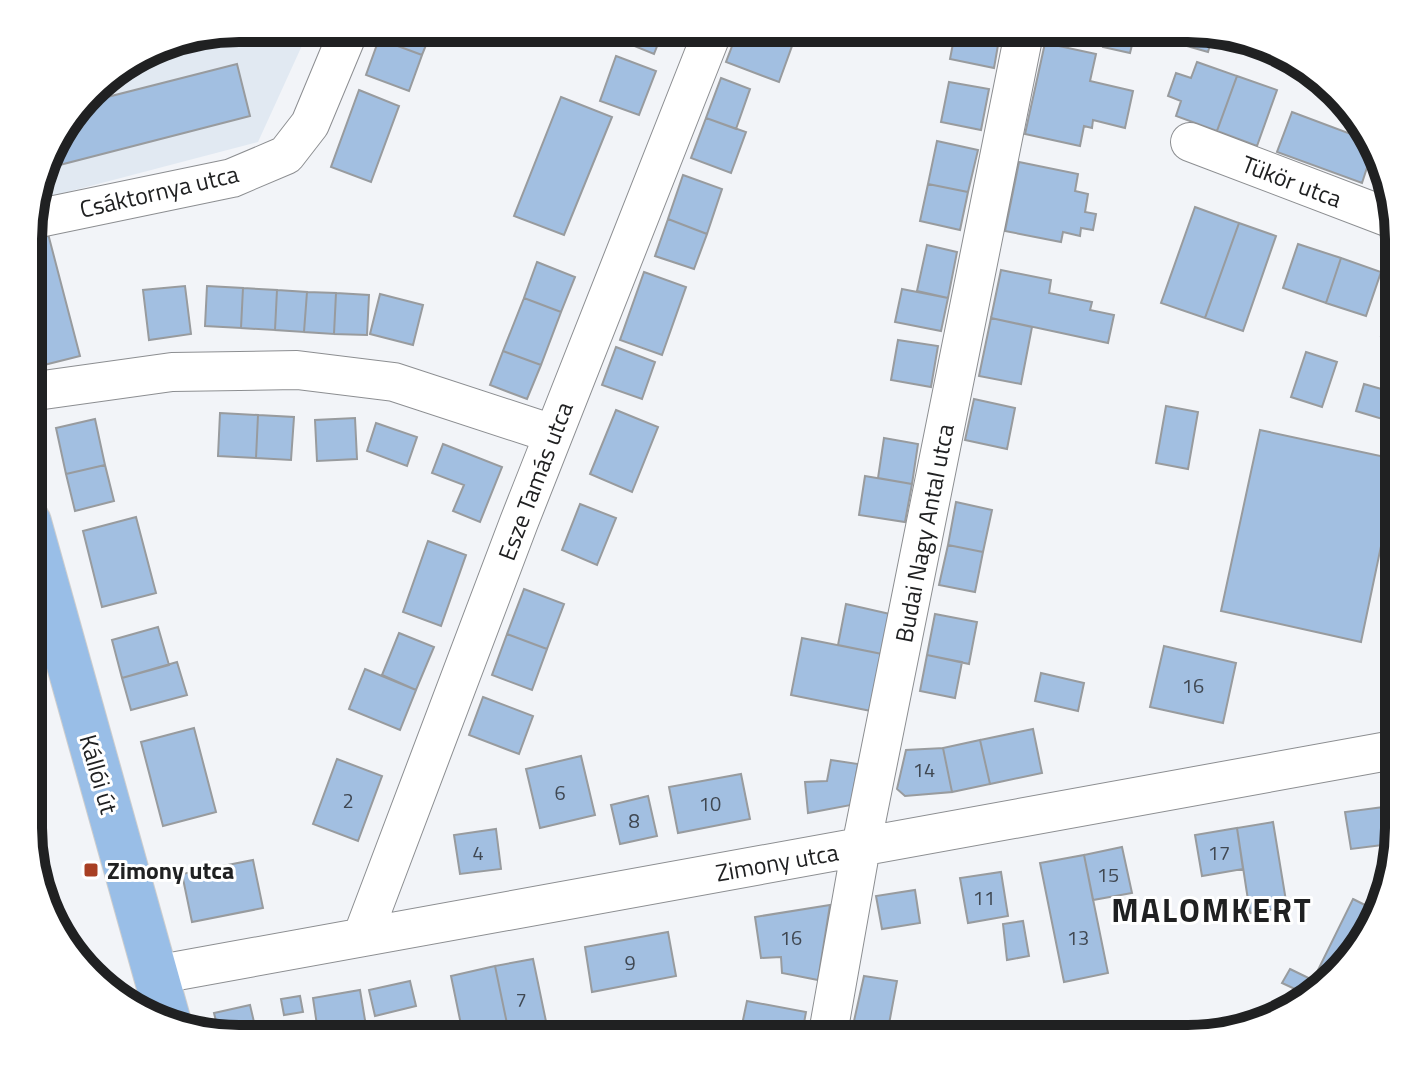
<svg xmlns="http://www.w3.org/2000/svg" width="1427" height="1067" font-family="'Titillium Web',sans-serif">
  <rect width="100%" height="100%" fill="#f2f4f8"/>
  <path fill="#e1e9f2" d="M239,28H310L258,142L33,201L56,134L100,80L170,39Z"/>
  <path fill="#a2bfe1" stroke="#989b9e" stroke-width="2" d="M383,28H433L422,55L379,39Z
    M621,28H657L663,31L654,54L617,39Z
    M739,28L792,46L779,82L726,62Z
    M956,28H1001L994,68L950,59Z
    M1048,28H1087L1085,39L1047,32Z
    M1107,28L1135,33L1130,53L1103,47Z
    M1192,28L1214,31L1208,52L1187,46Z
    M225,30L226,33L146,53L170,39Z
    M379,39L422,55L409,91L366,75Z
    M1045,43L1096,54L1090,81L1133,91L1125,128L1093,120L1092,128L1084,126L1080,146L1025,134Z
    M616,56L656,71L639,115L600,101Z
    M1197,62L1237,76L1217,131L1176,116L1181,101L1168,96L1176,73L1191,78Z
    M237,64L250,116L44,169L56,134L80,104Z
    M1237,76L1277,90L1257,146L1217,131Z
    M721,78L750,89L736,129L706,118Z
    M949,82L989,89L981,130L941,122Z
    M359,90L399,106L371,182L331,167Z
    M561,97L612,117L564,235L514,216Z
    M1292,112L1375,143L1362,183L1277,152Z
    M706,118L746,132L731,173L691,158Z
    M937,141L978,150L968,192L928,184Z
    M1019,162L1078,174L1075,191L1088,194L1085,212L1096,214L1093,230L1081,228L1080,236L1063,232L1061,242L1005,231Z
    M683,175L722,189L707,234L668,219Z
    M928,184L968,192L960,230L920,221Z
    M1195,207L1239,223L1205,318L1161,303Z
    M668,219L707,234L694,269L655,256Z
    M1239,223L1276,236L1243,331L1205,318Z
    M46,226L80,356L36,367L30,341V230Z
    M1298,244L1341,258L1326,303L1283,288Z
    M927,245L957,252L948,298L917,291Z
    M1341,258L1381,272L1366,316L1326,303Z
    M537,262L575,277L561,312L524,298Z
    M1001,270L1051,280L1049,293L1092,302L1090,310L1114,315L1108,343L991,318Z
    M644,272L686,287L662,355L620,340Z
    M185,286L191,334L149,340L143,290Z
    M207,286L243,288L241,328L205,326Z
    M1399,287V343L1381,336Z
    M243,288L277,290L275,330L241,328Z
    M902,289L948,298L941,331L895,322Z
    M277,290L307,292L304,332L275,330Z
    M307,292L336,293L334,334L304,332Z
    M336,293L369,295L367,335L334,334Z
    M380,294L423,305L413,345L370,334Z
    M524,298L561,312L541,365L503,351Z
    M991,318L1032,327L1021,384L979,376Z
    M898,340L938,346L931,387L891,380Z
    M616,347L655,362L642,399L602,385Z
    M503,351L541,365L527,399L490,385Z
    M1306,352L1337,362L1322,407L1291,397Z
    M1364,384L1399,394V424L1356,411Z
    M974,399L1015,408L1007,449L965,440Z
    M1166,406L1198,412L1188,469L1156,463Z
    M616,410L658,427L632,492L590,474Z
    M220,413L258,415L256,458L218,456Z
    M258,415L294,417L291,460L256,458Z
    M355,418L357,459L317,461L315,420Z
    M95,419L105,465L66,474L56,428Z
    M376,423L417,437L407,466L367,451Z
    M1260,430L1399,460L1361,642L1221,611Z
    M884,438L918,444L912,484L878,478Z
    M443,444L502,467L480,522L453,511L464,485L432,473Z
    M105,465L114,501L75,511L66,474Z
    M865,476L912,484L905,522L859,515Z
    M956,502L992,510L983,552L948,545Z
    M580,504L616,518L597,565L562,550Z
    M136,517L156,593L102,607L83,531Z
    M428,541L466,555L441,626L403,612Z
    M948,545L983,552L975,592L939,585Z
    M524,589L564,604L547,649L507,634Z
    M846,604L890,614L882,654L838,645Z
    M935,614L977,622L969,664L927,655Z
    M158,627L169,665L122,678L112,640Z
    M399,633L434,647L416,690L382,675Z
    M507,634L547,649L532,690L492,675Z
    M802,638L882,654L871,711L791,695Z
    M1164,646L1236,663L1223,723L1150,707Z
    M927,655L962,662L955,698L920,691Z
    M177,662L187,695L131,710L122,678Z
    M365,669L416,690L400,730L349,709Z
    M1041,673L1084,683L1078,711L1035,701Z
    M483,697L533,716L519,754L469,735Z
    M194,728L216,812L163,826L141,742Z
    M1033,729L1042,773L990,784L980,740Z
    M980,740L990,784L952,792L943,748Z
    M943,748L952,792L905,796L897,789L906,750Z
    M581,756L595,815L540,828L526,769Z
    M337,759L382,776L358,841L313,824Z
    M831,760L858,764L851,805L808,813L805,782L827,781Z
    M741,774L750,819L678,833L669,787Z
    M648,796L657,836L620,844L611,805Z
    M1399,805L1398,843L1351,849L1345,812Z
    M1273,822L1287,907L1250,913L1237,828Z
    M1237,828L1243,869L1202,876L1195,835Z
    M496,829L501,869L460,874L454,835Z
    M1122,847L1132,893L1093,900L1084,855Z
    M1084,855L1108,973L1064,982L1040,863Z
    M253,860L263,908L192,922L182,874Z
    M1001,872L1008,916L968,923L960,878Z
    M915,890L920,923L882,929L876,896Z
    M1353,899L1381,913L1347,967L1329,981L1316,974Z
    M830,905L818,980L782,973L781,957L761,958L755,917Z
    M1023,921L1029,956L1007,960L1003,924Z
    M668,932L676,976L592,992L585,947Z
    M533,959L548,1031L510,1038L495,966Z
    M495,966L510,1038L464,1039L451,976Z
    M1290,969L1323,985L1310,996L1282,983Z
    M864,976L897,981L889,1024L943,1035V1039H850Z
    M410,981L416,1006L375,1016L369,990Z
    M360,990L367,1032L319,1039L313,998Z
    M300,996L303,1012L284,1015L281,999Z
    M747,1001L806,1012L801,1039H739Z
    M250,1005L258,1039L220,1037L214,1013Z"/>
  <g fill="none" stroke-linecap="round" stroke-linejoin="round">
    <defs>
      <path id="minor" d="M1190,142L1395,220
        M30,220L232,178L286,155L310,124L350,28
        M29,392L172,372L297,370L394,382L553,434
        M362,937L519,522L714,28
        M155,975L1399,749
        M827,1039L861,847L1025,28"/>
      <path id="major" d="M29,522L170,1026"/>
    </defs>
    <use href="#minor" stroke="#8c8e91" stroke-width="40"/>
    <use href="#major" stroke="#cecece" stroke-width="46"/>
    <use href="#minor" stroke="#fff" stroke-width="38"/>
    <use href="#major" stroke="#99bee7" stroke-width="44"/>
  </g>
  <rect fill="#a83f24" stroke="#fff" stroke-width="3" x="83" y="862" width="16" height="16" rx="4"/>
  <g text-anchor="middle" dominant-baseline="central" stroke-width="6" stroke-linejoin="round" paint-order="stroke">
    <g font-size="20" fill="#404852">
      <text x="1193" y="685">16</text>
      <text x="924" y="769">14</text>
      <text x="560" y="792">6</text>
      <text x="348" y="800">2</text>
      <text x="710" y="803">10</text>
      <text x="634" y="820">8</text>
      <text x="478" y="852">4</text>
      <text x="1219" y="852">17</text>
      <text x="1108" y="874">15</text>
      <text x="984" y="897">11</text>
      <text x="791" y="937">16</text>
      <text x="1078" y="937">13</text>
      <text x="630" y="962">9</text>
      <text x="521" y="999">7</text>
    </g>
    <g font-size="24" fill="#202122" stroke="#fff">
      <text transform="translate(1292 181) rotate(21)">Tükör utca</text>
      <text transform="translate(159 191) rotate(-13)">Csáktornya utca</text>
      <text transform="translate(535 481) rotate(-69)">Esze Tamás utca</text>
      <text transform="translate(924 533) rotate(-79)">Budai Nagy Antal utca</text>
      <text transform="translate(99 774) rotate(74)">Kállói út</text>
      <text transform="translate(777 862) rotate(-10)">Zimony utca</text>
    </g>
    <g font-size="24" font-weight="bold" fill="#202122" stroke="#fff" text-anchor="start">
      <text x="107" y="870">Zimony utca</text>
    </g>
    <g font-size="32" font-weight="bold" letter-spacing="2" fill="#202122" stroke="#fff">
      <text x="1212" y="910">MALOMKERT</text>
    </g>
  </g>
  <path d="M0 0H1427V1067H0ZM239 42H1188A197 197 0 0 1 1385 239V828A197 197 0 0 1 1188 1025H239A197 197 0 0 1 42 828V239A197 197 0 0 1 239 42Z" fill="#fff" fill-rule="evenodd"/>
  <path fill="none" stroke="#202122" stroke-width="10" d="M239 42H1188A197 197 0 0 1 1385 239V828A197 197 0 0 1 1188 1025H239A197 197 0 0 1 42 828V239A197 197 0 0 1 239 42Z"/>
</svg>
